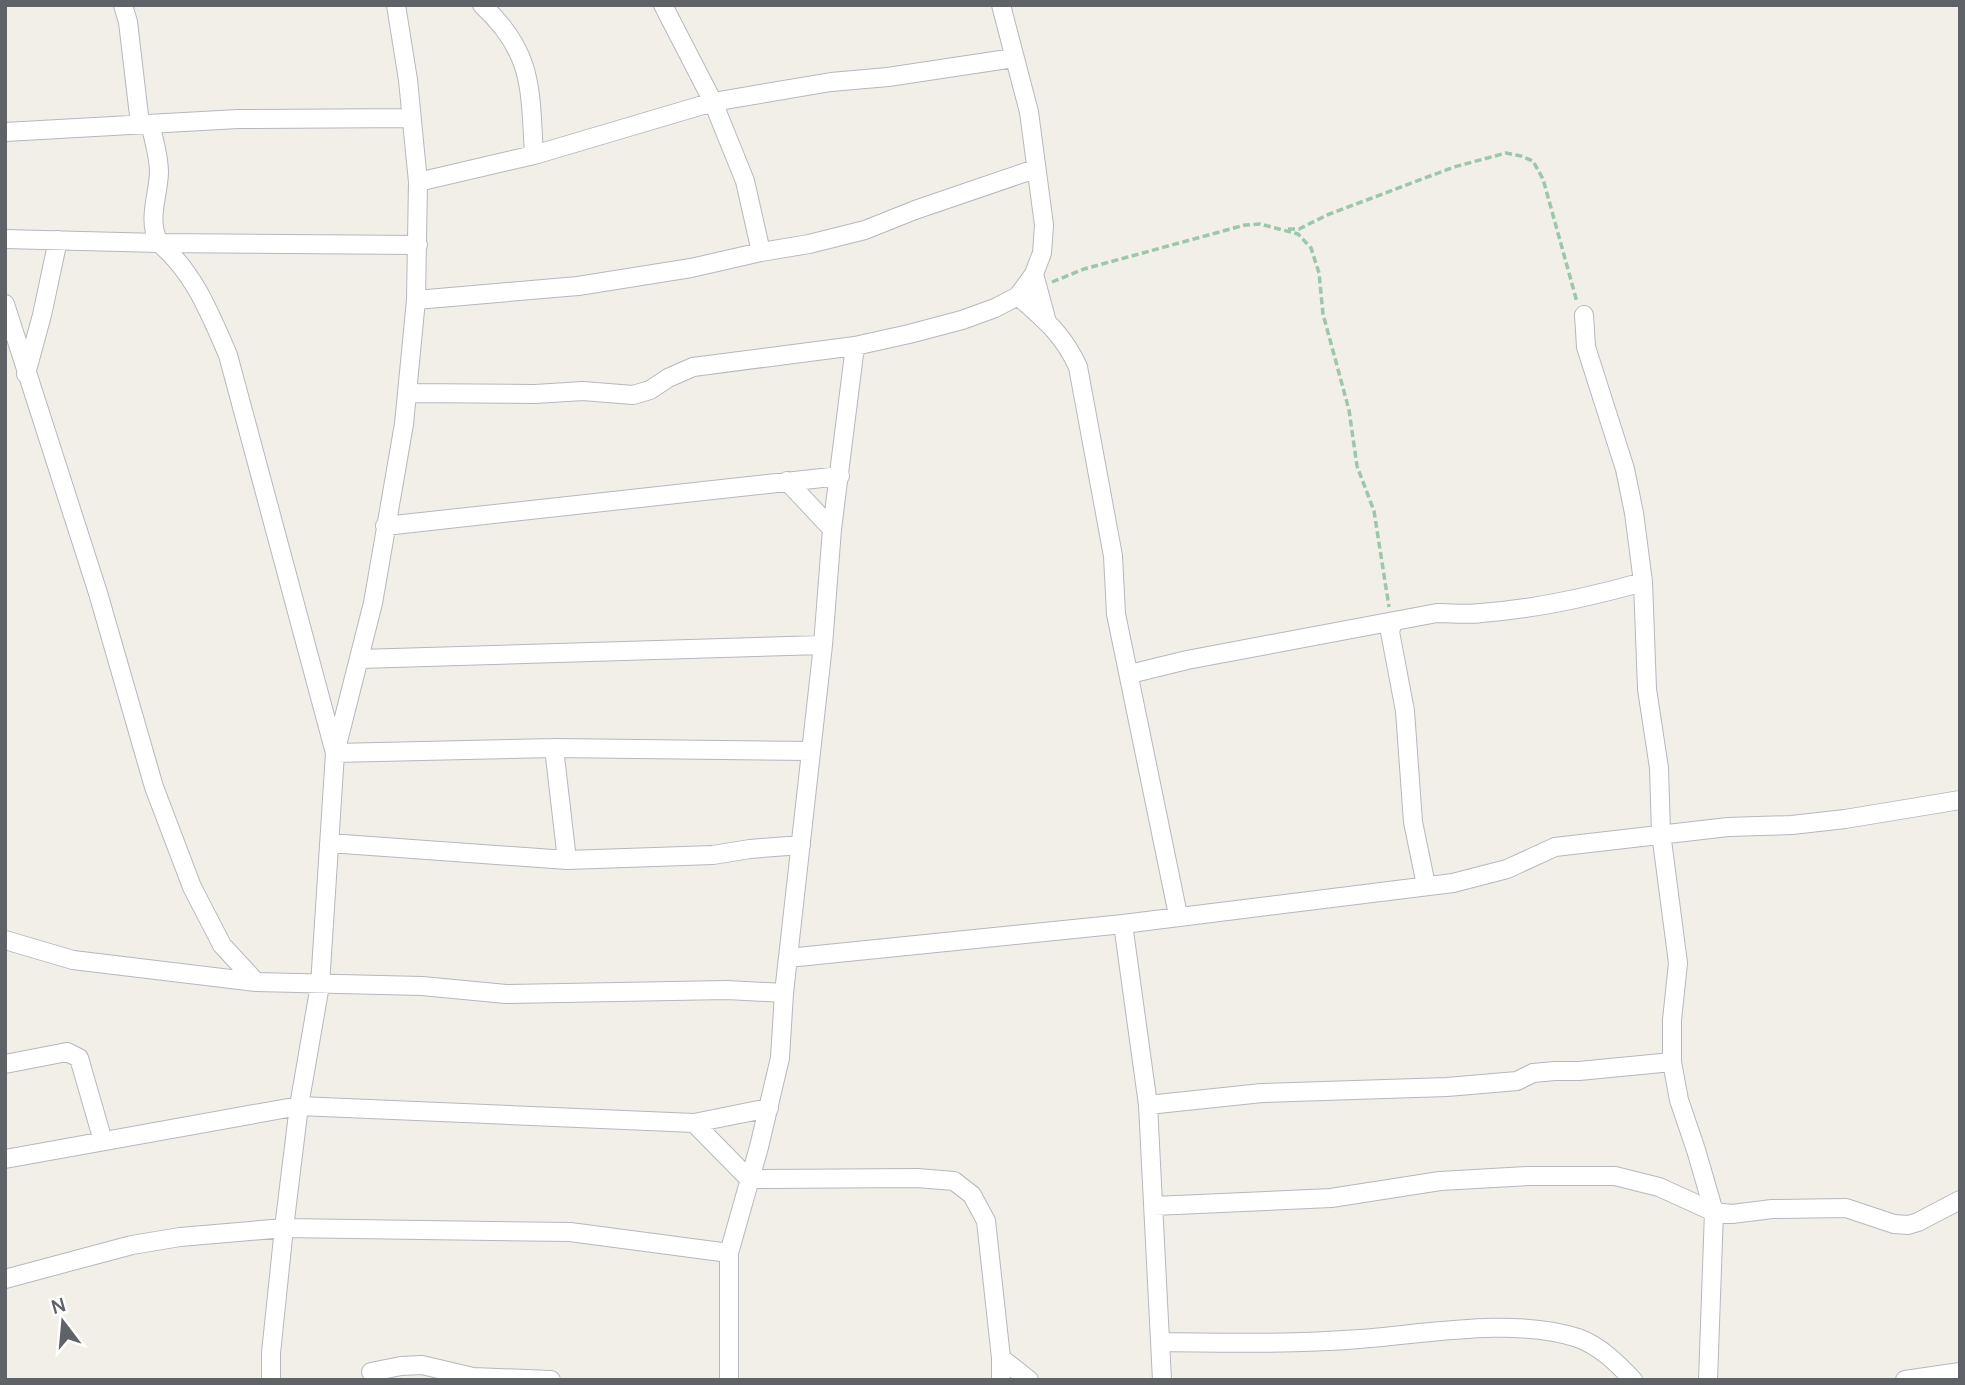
<svg xmlns="http://www.w3.org/2000/svg" width="1965" height="1385" font-family="Manrope,sans-serif">
  <rect width="100%" height="100%" fill="#f1efe8"/>
  <g fill="none" stroke-linecap="round" stroke-linejoin="round">
    <defs>
      <path id="minor" d="M123,5L128,22L140,124
        M482,5C534,53 530,90 534,155
        M663,5L713,102L745,181L761,252
        M150,124C154,140 159,156 159,173C158,197 147,220 159,243L418,245
        M5,132L238,119L411,118
        M418,182L534,155L713,102L831,82L888,77L1014,58
        M5,239L159,243C194,272 210,314 228,355L335,753L554,748L811,751
        M1034,274L1047,322
        M1018,296C1045,320 1063,334 1078,367L1113,556L1116,614L1178,915
        M416,300L578,286L691,268L761,252L809,244L865,230L915,210L1035,169
        M5,304L98,593L154,787L192,887L222,945L256,982
        M1584,315L1586,347L1625,469L1634,513L1643,582L1647,689L1659,768L1661,833L1678,963L1672,1020V1062L1679,1100L1696,1150L1714,1212L1708,1380
        M26,374L42,315L58,240
        M407,393L535,394L583,391L633,395L650,390L668,378L693,367L855,346L909,334L962,320L995,308L1018,296L1034,274L1042,253L1044,225L1029,112L1001,5
        M787,481L832,529
        M385,526L840,476
        M1393,622L1390,632L1405,711L1413,822L1426,885
        M360,659L823,645
        M1130,674L1187,660L1437,613C1452,613 1467,615 1481,613C1536,609 1590,597 1643,582
        M554,748L567,860
        M329,843L567,860L713,855L750,849L801,845
        M1123,924L1148,1105L1162,1380
        M5,940L73,960L256,982L422,986L506,994L727,990L784,993
        M788,958L1123,924L1453,883L1507,869L1555,847L1728,827L1792,825L1845,819L1960,800
        M5,1064L67,1052L79,1058L103,1141
        M1148,1105L1262,1093L1447,1087L1517,1081L1533,1073L1555,1071H1579L1672,1062
        M694,1123L749,1179L917,1178L954,1181L972,1195L986,1221L1001,1358V1380
        M5,1159L299,1106L694,1123L769,1108
        M1154,1206L1331,1198L1440,1181L1528,1176H1615L1659,1187L1714,1212L1732,1214L1772,1209L1846,1208L1894,1224L1908,1225L1918,1222L1960,1200
        M5,1279L132,1245L180,1237L284,1228L570,1232L729,1253
        M1162,1342C1228,1343 1294,1344 1360,1339C1426,1334 1514,1317 1578,1338C1600,1346 1617,1363 1633,1380
        M1001,1358L1029,1380
        M371,1372L401,1366L422,1365L473,1377L551,1380
        M271,1380V1353L284,1228L299,1106L320,985L335,753L373,603L404,424L416,300L418,182L408,80L396,5
        M729,1380V1253L759,1147L780,1058L784,993L823,645L832,529L855,346
        M1905,1380L1960,1372"/>
    </defs>
    <use href="#minor" stroke="#b5b8bc" stroke-width="20"/>
    <path stroke="#9cc7a9" stroke-width="3.5" stroke-dasharray="7 3.5" stroke-linecap="butt" d="M1288,229H1299L1327,215L1454,167L1506,153L1521,156L1533,161L1543,179L1577,302
      M1052,282L1084,269L1245,225L1260,224L1298,234L1311,248L1319,273L1323,314L1349,410L1357,466L1374,511L1389,607"/>
    <use href="#minor" stroke="#fff" stroke-width="18"/>
  </g>
  <rect width="1965" height="1385" fill="none" stroke="#5f6368" stroke-width="14"/>
  <g transform="translate(63 1322) rotate(344)" stroke="#ffffff" stroke-width="5" paint-order="stroke">
  <path d="M0-5L12 26L0 18L-12 26Z" fill="#5f6368"/>
  <text y="-10" font-size="19" font-weight="bold" text-anchor="middle" fill="#5f6368">N</text>
  </g>
</svg>
